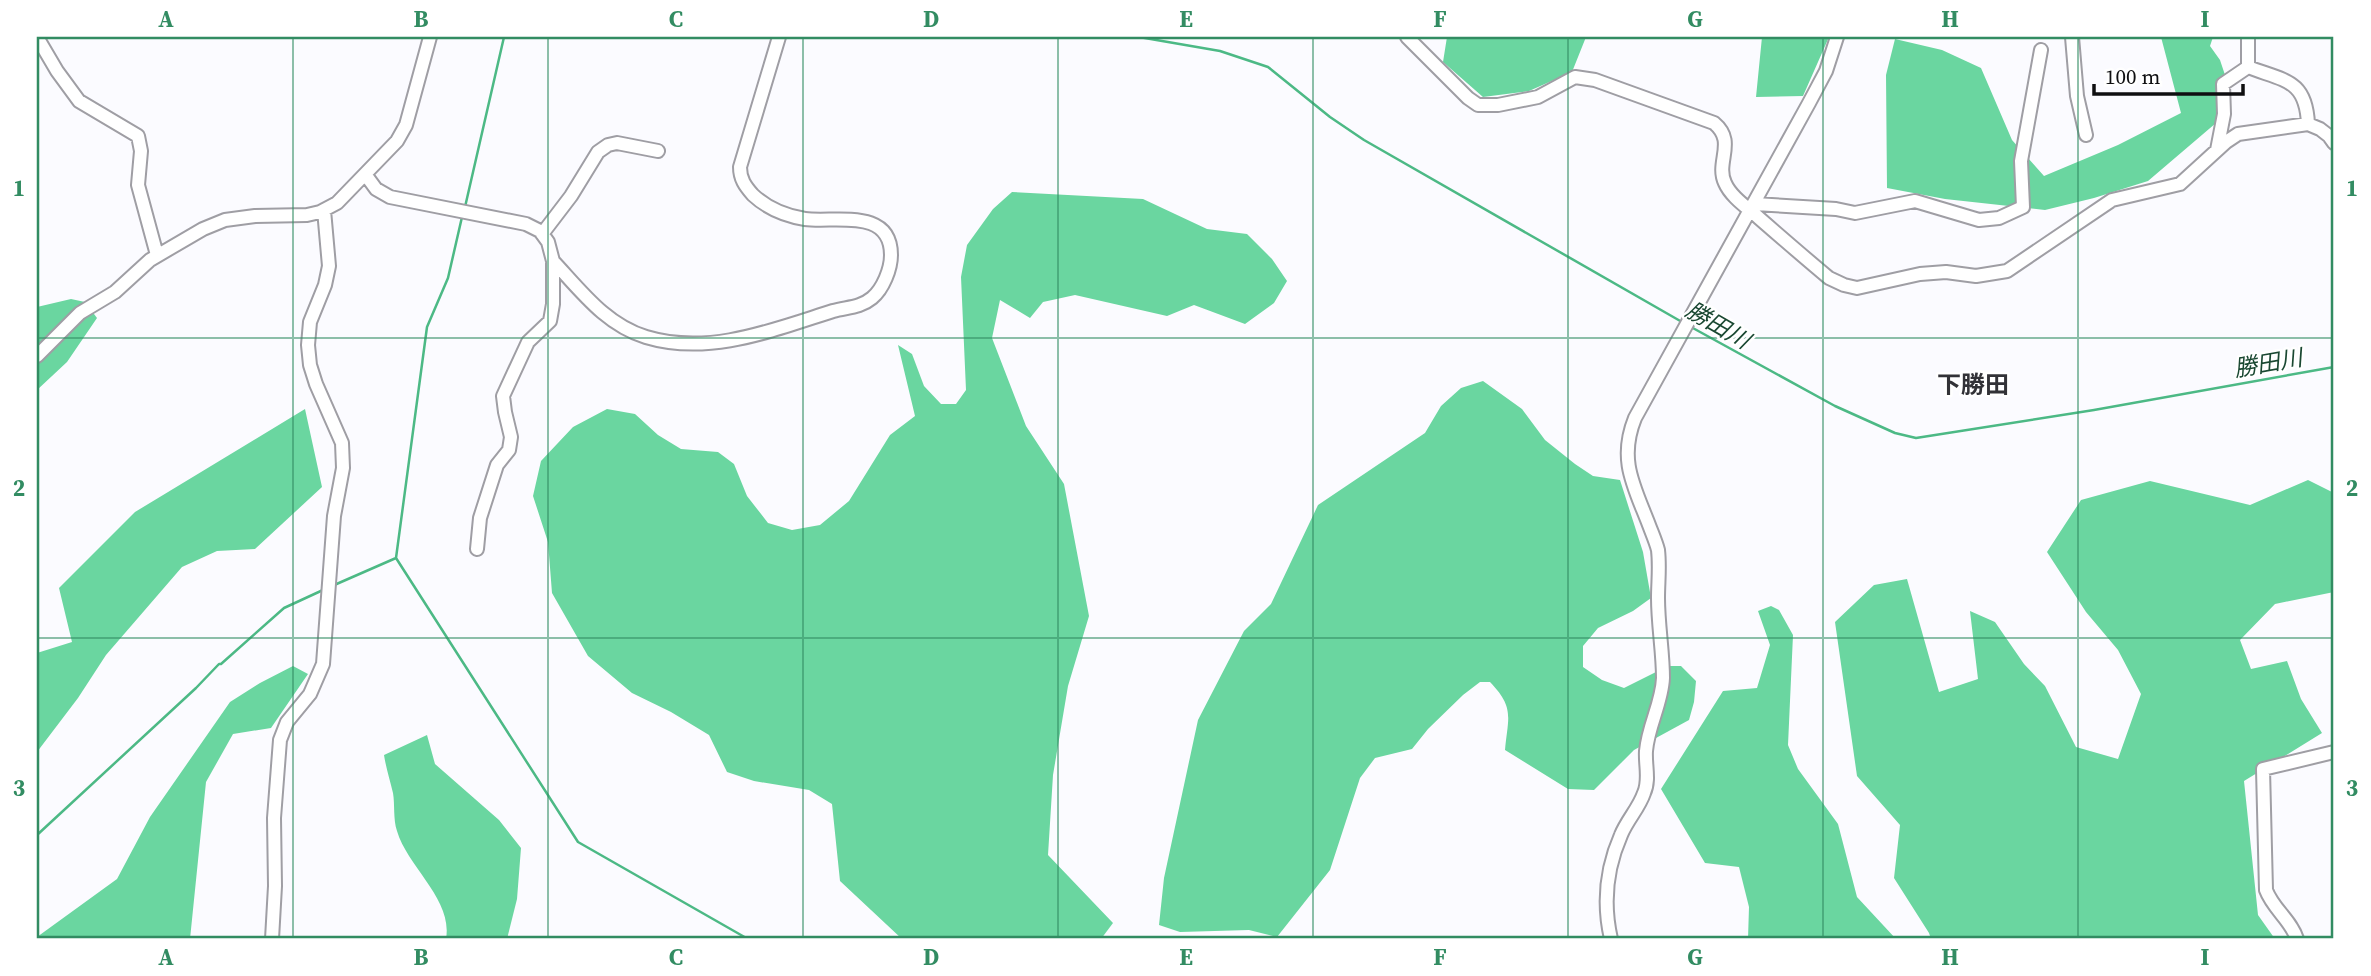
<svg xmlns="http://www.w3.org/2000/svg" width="2371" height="976" font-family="'Source Serif 4','Noto Sans JP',serif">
  <rect width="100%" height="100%" fill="#fbfbff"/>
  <path fill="#6ad6a0" d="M1447,37H1586L1572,72L1529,91L1483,97L1443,62Z
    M1762,37H1829L1803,96L1756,97Z
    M2161,37H2213L2210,46L2220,60L2226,78L2225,103L2216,123L2148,181L2094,198L2045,210L1945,199L1887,188L1886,75L1895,39L1942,50L1981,68L2012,140L2044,176L2118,145L2181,113Z
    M1012,192L1143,199L1207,229L1247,234L1272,259L1287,281L1274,303L1245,324L1194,305L1167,316L1075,295L1043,302L1030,318L1000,300L992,338L1026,426L1064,484L1089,616L1068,686L1053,775L1048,855L1113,923L1101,939H902L840,881L832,804L809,790L754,781L727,772L709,735L671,712L632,693L588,656L552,593L548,542L533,496L541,461L573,427L607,409L635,414L658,435L681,449L718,452L734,464L747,496L768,523L792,530L820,525L849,501L890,435L915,416L898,345L912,354L924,386L941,404H956L966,390L961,277L967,245L993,209Z
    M71,299L85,302L97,318L67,362L37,390V307Z
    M1483,381L1522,409L1545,440L1575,464L1593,476L1620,480L1643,552L1651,598L1633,611L1598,628L1583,646V667L1602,680L1624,688L1668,666H1681L1696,681L1694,702L1689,720L1634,750L1594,790L1568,789L1505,750C1508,717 1515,708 1490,682H1480L1463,695L1428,729L1412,749L1375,758L1360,778L1330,870L1277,937L1249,930L1180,932L1159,925L1164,878L1198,720L1244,631L1271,604L1318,505L1425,433L1441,406L1461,388Z
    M305,409L322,487L255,549L217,551L182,567L106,655L78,698L37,752V653L72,642L59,588L135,512Z
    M2308,480L2334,493V592L2275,604L2240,640L2251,669L2287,661L2301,699L2322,733L2244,781L2258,915L2275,939H1931L1929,933L1894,878L1900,825L1857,776L1835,622L1874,585L1907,579L1939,692L1978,679L1970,611L1995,622L2024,664L2045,686L2076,747L2118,759L2141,694L2118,650L2086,612L2047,552L2081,500L2150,481L2250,505Z
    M1771,606L1779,610L1793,635L1788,745L1798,769L1838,824L1857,897L1896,939H1748L1749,907L1739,867L1705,863L1661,789L1723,691L1757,688L1770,645L1758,611Z
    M293,666L308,674L271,728L233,734L206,782L190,939H37V937L117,879L150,817L230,702L260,683Z
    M427,735L435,764L499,820L521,848L517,899L507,939H446C453,899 408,868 397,831C393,819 395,805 393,793C390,780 386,768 384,755Z"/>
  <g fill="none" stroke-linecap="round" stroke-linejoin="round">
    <path stroke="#4cb985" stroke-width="2.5" d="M1139,37L1220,51L1268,67L1330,117L1364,140L1682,322
      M465,207L504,37
      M462,217L448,278L427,327L396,558L578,842L748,939
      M1691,327L1835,406L1895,433L1916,438L2094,410L2334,367
      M332,586L396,558
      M37,835L196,688L219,664H221L284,608L323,590"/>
    <defs>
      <path id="minor" d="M37,37L57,71L79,101L138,136L141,151L138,185L157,255
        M1407,37L1468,98L1478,105H1498L1538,97L1575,77L1595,80L1714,123C1737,142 1715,162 1725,183C1731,197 1748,208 1759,218C1782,238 1805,258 1829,278L1844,285L1857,288L1920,274L1946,272L1976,276L2007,271L2112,200L2180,184L2226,142L2238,134L2308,124L2320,129L2329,136L2334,143
        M2072,37L2077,96L2086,135
        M2248,67V37
        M2217,150L2224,114L2223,84L2248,67C2284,81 2306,79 2308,124
        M365,174L376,189L390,197L526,224L540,231L548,242L553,261V304L550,321L528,342L503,396L505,412L511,437L509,450L497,465L480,518L477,549
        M1755,204L1836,209L1855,213L1915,201L1979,220L1999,218L2023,207L2021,161L2041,50
        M542,234L571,196L598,152L608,145L617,143L658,151
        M553,261C581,291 606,325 646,337C709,356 773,330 833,311C847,307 860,308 872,298C883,289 891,269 891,255C891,207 834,223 805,219C786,216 767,208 753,195C745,186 740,179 740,167L779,37
        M37,356L80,313L115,292L150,260L203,229L225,220L255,216L307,215L320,212L337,203L397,141L406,125L430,37
        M272,939L275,886L274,818L280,740L287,722L310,694L323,664L334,516L343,468L342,443L316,384L310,365L308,345L310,322L325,285L329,266L324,210
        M1611,939C1603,904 1606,869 1621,835C1627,820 1639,808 1644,793C1650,780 1645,765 1646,751C1648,726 1662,703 1663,678C1663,652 1658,625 1658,598C1658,582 1660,567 1658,550C1656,542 1652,533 1649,525C1634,486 1618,460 1635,418L1809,103L1826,71L1837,37
        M2297,939C2291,920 2273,909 2266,890L2263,769L2334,752"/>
    </defs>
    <use href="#minor" stroke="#9f9ea4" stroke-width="16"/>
    <use href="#minor" stroke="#fff" stroke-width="12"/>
  </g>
  <path fill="none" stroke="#328c62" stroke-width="2" stroke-opacity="0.55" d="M293,37V939M548,37V939M803,37V939M1058,37V939M1313,37V939M1568,37V939M1823,37V939M2078,37V939M37,338H2334M37,638H2334"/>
  <g text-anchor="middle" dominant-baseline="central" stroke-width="5" stroke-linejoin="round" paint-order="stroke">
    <g font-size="23" font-style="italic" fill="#1a4832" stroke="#fff">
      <text transform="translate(1718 325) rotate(30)">勝田川</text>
      <text transform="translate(2268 363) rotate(-10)">勝田川</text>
    </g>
    <g font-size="24" font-weight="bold" fill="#323237" stroke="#fff">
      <text x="1973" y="384">下勝田</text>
    </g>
  </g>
  <rect width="2371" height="976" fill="none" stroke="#ffffff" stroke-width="77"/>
  <path d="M2094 84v10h149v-10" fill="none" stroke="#0f0f11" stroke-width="3.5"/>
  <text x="2105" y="84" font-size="21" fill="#0f0f11" stroke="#ffffff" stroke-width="5" paint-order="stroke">100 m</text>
  <rect x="38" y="38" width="2294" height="899" fill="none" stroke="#328c62" stroke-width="2.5"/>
  <g font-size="23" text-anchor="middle" font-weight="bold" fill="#328c62">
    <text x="166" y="27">A</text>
    <text x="421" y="27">B</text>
    <text x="676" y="27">C</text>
    <text x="931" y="27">D</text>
    <text x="1186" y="27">E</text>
    <text x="1440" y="27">F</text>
    <text x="1695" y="27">G</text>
    <text x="1950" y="27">H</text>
    <text x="2205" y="27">I</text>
    <text x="19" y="196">1</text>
    <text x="2352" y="196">1</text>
    <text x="19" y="496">2</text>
    <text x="2352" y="496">2</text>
    <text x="19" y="796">3</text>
    <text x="2352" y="796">3</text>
    <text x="166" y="965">A</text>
    <text x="421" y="965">B</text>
    <text x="676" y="965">C</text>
    <text x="931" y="965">D</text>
    <text x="1186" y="965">E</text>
    <text x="1440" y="965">F</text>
    <text x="1695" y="965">G</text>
    <text x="1950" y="965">H</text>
    <text x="2205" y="965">I</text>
  </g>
</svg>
